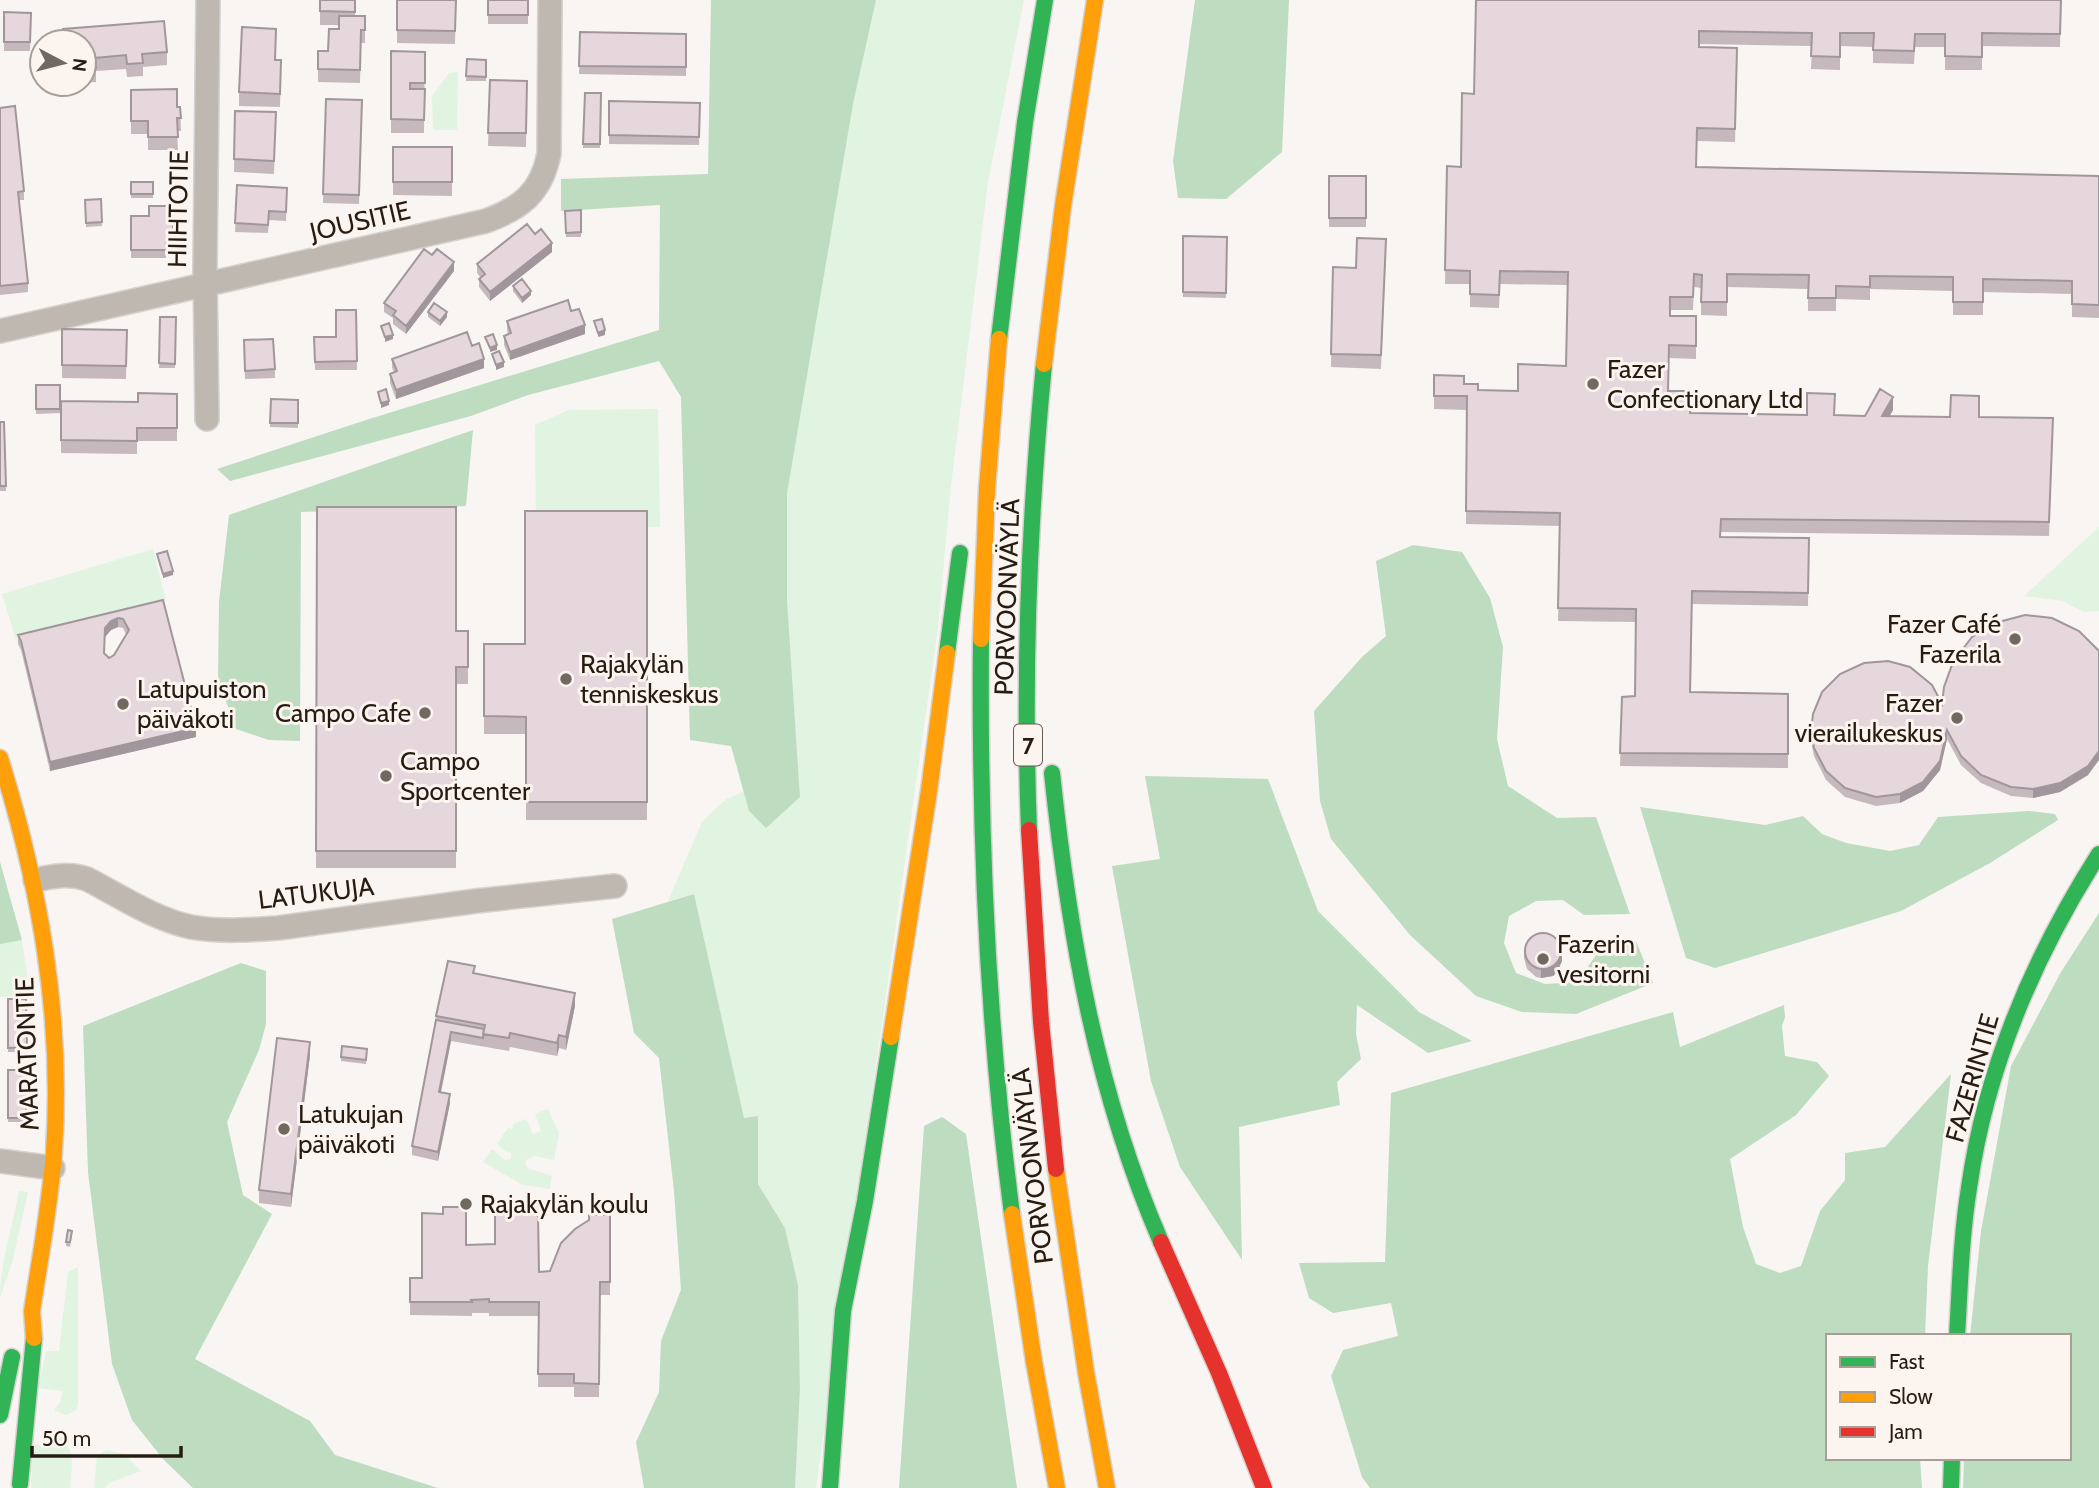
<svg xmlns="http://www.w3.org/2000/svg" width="2099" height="1488" font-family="Cabin,sans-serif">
  <rect width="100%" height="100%" fill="#f8f5f2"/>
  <path fill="#e0f4e1" d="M876,0H1024L988,182L951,486L938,628L816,1488H795L800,1389L798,1285L785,1228L758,1184V1116L744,1119L694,894L668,901L702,822L725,800L744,791L749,811L766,827L800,796L787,600V494L853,104Z
    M458,72L457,130H433L432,96L449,73Z
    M658,409L660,527L536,529L535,425L569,410Z
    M2099,527V611L2084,612L2063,601L2024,596Z
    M153,549L166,600L16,640L2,594Z
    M0,862L22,940L30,995L0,997Z
    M548,1109L559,1133L554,1160L535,1156L526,1160L525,1163L527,1168L552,1176L550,1189L523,1185L483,1162L492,1149L505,1160L511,1159V1153L505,1151L497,1144L508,1128L512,1129L513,1124L526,1119L533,1134L541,1131L535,1114Z
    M19,1191L28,1192L12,1263L0,1298C0,1262 13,1226 19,1191Z
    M78,1267V1404L76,1410L66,1415L54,1410L60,1402L63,1391L38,1388L46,1351H59L68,1272Z
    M53,1433C77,1442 72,1467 70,1488H31L32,1444L57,1448Z
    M106,1450L124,1454L141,1471L109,1483L105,1488H94L97,1456Z"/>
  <path fill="#bedcc0" d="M711,0H876L853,104L787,494V600L800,797L766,828L749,811L731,746L690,740L681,397L659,361L528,395L471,416L230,481L217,469L366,420L659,330L660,205L561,211V179L708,174Z
    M1195,0H1289L1282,152L1226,199L1178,198L1173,161Z
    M473,430L466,506L301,512L300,741L269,740L236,729L218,679L219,602L229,515Z
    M1413,545L1462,552L1490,598L1503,647L1497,739L1508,786L1557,818L1596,817L1630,914L1584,915L1563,900L1536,901L1509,916L1504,943L1516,973L1545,984L1577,982L1599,951L1636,941L1653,983L1576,1014L1522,1012L1476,996L1410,935L1331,839L1320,801L1314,711L1362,657L1386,636L1376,561Z
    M1145,776L1268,779L1318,911L1419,1012L1472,1041L1428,1053L1357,1005L1356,1034L1361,1059L1337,1082L1340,1105L1239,1127L1242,1260L1180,1167L1151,1081L1112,866L1160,859Z
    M1640,807L1765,825L1803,816L1822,834L1846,843L1890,851L1919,845L1938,817L2029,811L2055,814L2058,820L1990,863L1901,911L1715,968L1686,958Z
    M0,862L22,940L0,944Z
    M694,894L744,1118L758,1116V1184L785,1228L798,1285L800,1389L795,1488H644L636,1442L659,1392L661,1341L681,1290L674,1191L659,1058L634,1033L612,919Z
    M2099,913V1488H1963L1964,1458H2069V1336H1970L1981,1231L2011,1066L2061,972Z
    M241,963L266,971V1024L259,1050L227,1122L243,1195L272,1214L195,1359L310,1421L335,1455L438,1488H193L163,1459L132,1420L112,1364L88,1172L83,1026Z
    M1784,1005L1785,1017L1782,1026L1785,1056L1817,1062L1829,1076L1796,1115L1730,1159L1743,1227L1756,1264L1780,1273L1801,1266L1820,1211L1845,1180V1153L1885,1147L1951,1074L1928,1266L1925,1336H1828V1458H1920L1922,1488H1370L1362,1477L1331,1376L1343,1350L1398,1336L1391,1303L1333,1313L1309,1298L1299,1263L1385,1262L1391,1093L1673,1012L1680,1047Z
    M942,1117L966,1134L1017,1488H899L924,1126Z"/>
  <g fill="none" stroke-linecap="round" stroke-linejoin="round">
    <defs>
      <path id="street" d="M0,331L486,221C521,208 541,193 549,154L550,0
        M207,419L205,269L208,0
        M35,880C53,876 69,873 87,879C120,896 154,919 191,927C219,932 250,930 278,928L476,901L615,886
        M0,1161L53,1168"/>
      <path id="fast" d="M999,339L1025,122L1045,0
        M981,639C979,832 987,1023 1012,1214
        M947,653L960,553
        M1052,773C1069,934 1096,1092 1161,1242
        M1029,830C1023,675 1029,519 1044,364
        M1957,1336C1960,1287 1961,1237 1969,1188C1986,1067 2034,956 2099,854
        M0,1415L12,1357
        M20,1484L34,1338
        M830,1488L843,1311L865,1201L891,1037
        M1951,1488L1952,1458"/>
      <path id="slow" d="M1044,364L1063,206L1095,0
        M981,639L987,489L999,339
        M0,758C40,887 63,1017 54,1152C50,1206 40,1258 32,1311L34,1338
        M891,1037L929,791L947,653
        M1056,1169L1086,1372L1107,1488
        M1012,1214L1034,1362L1057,1488"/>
      <path id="jam" d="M1029,830L1041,1022L1056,1169
        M1161,1242L1219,1373L1264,1488"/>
    </defs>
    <use href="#street" stroke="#d6d2cf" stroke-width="26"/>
    <use href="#fast" stroke="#d6d2cf" stroke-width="19"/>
    <use href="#slow" stroke="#d6d2cf" stroke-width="19"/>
    <use href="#jam" stroke="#d6d2cf" stroke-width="19"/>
    <use href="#street" stroke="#bfb8b1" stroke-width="23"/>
    <use href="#fast" stroke="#30b455" stroke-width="16"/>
    <use href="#slow" stroke="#ff9f0a" stroke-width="16"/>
    <use href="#jam" stroke="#e5322d" stroke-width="16"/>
  </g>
  <path fill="#c6b9be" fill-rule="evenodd" d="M320,0H355V16H365V43H361L360,83L318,82V51H328L339,29V25H320Z
    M456,0L455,44L397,43V30Z
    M488,0H528V24H488Z
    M1476,0H2061L2060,47L1982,46V70H1945V47H1915L1914,64L1873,63V47L1840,46V70L1811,69L1812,46L1699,44V47L1737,61L1735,142L1697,141V167L2099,176V318L2072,317V294L1983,292V315H1953V291L1870,289V300L1836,299V311H1808V289L1727,287V316L1701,315V288L1694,287L1693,310H1670V316H1696V359L1669,358V391L1690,413L1865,416L1893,410L1889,416L1979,417L2053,432L2049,536L1721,532V537L1809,538L1808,606L1692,604L1691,692L1788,694V768L1620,766L1622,697L1635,696L1636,622L1558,621L1560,526L1466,524L1467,410L1434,409V375L1464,384L1478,390L1518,391L1566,366L1568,285L1500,284L1499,308L1470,307V284H1445L1447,166L1461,167L1474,94Z
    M4,12L31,13L30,51H4Z
    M63,29L167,52V65L143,67V76L127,77L126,69L96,71V82L84,83V42H63Z
    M580,32L686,34V76L579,74Z
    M391,51L425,52L424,133H391Z
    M467,59L486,60V81H466Z
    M276,60H281L280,107L239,106V92Z
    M490,80L527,81L526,147L488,146Z
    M131,90L177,107H180L181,131H177L178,150H148V134H131Z
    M585,93H601L600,148H583Z
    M326,99L362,100L359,204L323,203Z
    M609,101L700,103L699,145L609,144Z
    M0,108L24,191V200H19L28,283V292L0,295Z
    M235,111L276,112L274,174L234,172Z
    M393,147H452V196L393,195Z
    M1329,176H1366V227H1329Z
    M131,182H153V198H131Z
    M237,185L287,188L286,221L269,220L268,233L235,232Z
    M101,199L102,226L86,227L85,200Z
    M173,206V252H166V258H131V216H149Z
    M581,210V237H566L565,211Z
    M535,234L552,252L490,301L479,287V279L481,278L477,273V264Z
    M1183,236L1227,237L1226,298L1183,297Z
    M1386,252L1381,369L1331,367L1333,267L1356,268Z
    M454,271L406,334L393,324V318L384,312V303Z
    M513,286L531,295L522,303L513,291Z
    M356,310L357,370H315L314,337H336Z
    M571,311L585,334L510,360L504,345V336L508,334L507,330V321Z
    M428,312L447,317L440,326L428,317Z
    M160,317H176L175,368H159Z
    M62,329L127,330L126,379L62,378Z
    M472,346L484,368L396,399L390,383V374L394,372L392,368V359Z
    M244,349L275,369V378L245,379Z
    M36,385H60V413L36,414Z
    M177,394V441H137V454L61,453V401L138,402Z
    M271,399L298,400V428L270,427Z
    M0,422H4L6,491H0Z
    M317,507L456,631H468V684H456V868H316Z
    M647,511V820H526V734H484V644H525Z
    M163,600L196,737L50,771L21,650L18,644V635ZM118,627L123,628L126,634L114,655L109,658L104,654L105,637L111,630Z
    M1942,704L2088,775L2060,792L2033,798L2011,796L1981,783L1961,765L1947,739L1940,770L1923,791L1900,803L1876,806L1845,797L1826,780L1814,756L1811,741V732Z
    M1524,949L1562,961L1557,972L1553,976L1541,978L1536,977L1527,969L1524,958Z
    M475,973L575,1006L566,1050L559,1048L557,1056L510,1047L509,1051L451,1041L441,1092L450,1103L438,1161L412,1155V1146L436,1016Z
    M8,999H26L27,1052H8Z
    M367,1054L366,1064L341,1061V1057Z
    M310,1055L291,1207L259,1203V1190Z
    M8,1070H26V1122H8Z
    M518,1214L539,1272L550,1271L610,1215V1295H600L599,1397H574V1387H538L539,1316H489V1313H472V1316L410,1315V1278H422L466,1245L495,1244Z
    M72,1235L70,1247L66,1246V1242Z"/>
  <path fill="#a1969b" d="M552,243V252L490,301V292Z
    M454,262V271L406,334V326Z
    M531,291V295L522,303V298Z
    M447,312V317L440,326V321Z
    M585,325V334L510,360V352Z
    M605,330V335L598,337V333Z
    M393,335V339L385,342V337Z
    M497,345V350L490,352V348Z
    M484,359V368L396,399V390Z
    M504,362V367L496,370V365Z
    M1893,397V410L1882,430V416Z
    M389,401V405L381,408V403Z
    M173,571V575L163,578V574Z
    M118,618V627L111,630L105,637V628L111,621Z
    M196,728V737L50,771V762Z
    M1947,730V739L1940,770L1923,791L1900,803V794Z
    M2099,751V760L2088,775L2060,792L2033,798V789Z
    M1562,952V961L1557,972L1553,976L1541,978V969Z
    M575,993V1006L566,1050V1037Z
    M451,1032V1041L439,1101V1092Z
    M559,1035V1048L557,1056V1043Z
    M310,1042V1055L291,1207V1194Z
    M450,1094V1103L438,1161V1152Z"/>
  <path fill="#e6d7dd" stroke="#a1969b" stroke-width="2" fill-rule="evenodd" d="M320,0H355V12L320,11Z
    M397,0H456L455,31L397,30Z
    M488,0H528V15H488Z
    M1476,0H2061L2060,34L1982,33V57L1945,56V34H1915L1914,51L1873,50L1874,33H1840V57L1811,56L1812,33L1699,31V47L1737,48L1735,129L1697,128L1696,167L2099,176V305L2072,304V281L1983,279V302H1953V277L1870,276V287L1836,286V298H1808L1809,275L1727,274V302H1701L1702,275L1694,274L1693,297H1670V316H1696V346L1669,345L1668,391H1690V413L1807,415V393L1835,394L1834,415L1865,416L1880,389L1893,397L1882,416L1950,417L1951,395L1979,396V417L2053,418L2049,522L1721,519L1720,537L1809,538L1808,593L1692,591L1690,692L1788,694V754L1620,753L1622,697L1635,696L1636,609L1558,608L1560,513L1466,511L1467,396H1434V375L1464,376V384H1478V390L1518,391V364L1566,366L1568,272L1500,271L1499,295L1470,294V271L1445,270L1447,166L1461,167L1462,93L1474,94Z
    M4,12L31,13L30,42H4Z
    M339,16H365V30H361L360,70L318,69V51H328L329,29H339Z
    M164,21L167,52L142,54L143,63L127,64L126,55L95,58L96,68L84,69V42H64L63,29Z
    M242,27L276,29L275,60H281L280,94L239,92Z
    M580,32L686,34V67L579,66Z
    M391,51L425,52V83H410V89H425L424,120L391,119Z
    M467,59L486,60V77L466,76Z
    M490,80L527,81L526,133H488Z
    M177,89V107H180L181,118H177L178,137H148V121H131V90Z
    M585,93H601L600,144H583Z
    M326,99L362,100L359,195L323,194Z
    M609,101L700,103L699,137L609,135Z
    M15,106L24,191L18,192L28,283L0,286V108Z
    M235,111L276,112L274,161L234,159Z
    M393,147H452V182H393Z
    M1329,176H1366V218H1329Z
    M131,182H153V194H131Z
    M237,185L287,188L286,212L269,211L268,225L235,223Z
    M101,199L102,222L86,223L85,200Z
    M149,206H173V243H166V250H131V216H149Z
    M581,210V232L566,233L565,211Z
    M527,224L535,234L541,229L552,243L490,292L479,279L485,274L477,264Z
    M1183,236L1227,237L1226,293L1183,292Z
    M1357,238L1386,239L1381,355L1331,354L1333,267L1356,268Z
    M424,249L432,255L437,249L454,262L406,326L393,315L396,311L384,303Z
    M522,279L531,291L522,298L513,286Z
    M568,300L571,311L579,309L585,325L510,352L504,336L511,333L507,321Z
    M434,303L447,312L440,321L428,312Z
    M336,310H356L357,361L315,362L314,337H336Z
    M160,317H176L175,364L159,363Z
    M602,319L605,330L598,333L594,321Z
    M389,323L393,335L385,337L381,326Z
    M62,329L127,330L126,366L62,365Z
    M467,332L472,346L479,343L484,359L396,390L390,374L397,371L392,359Z
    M493,334L497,345L490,348L485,337Z
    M273,339L275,369L245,371L244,340Z
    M499,351L504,362L496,365L492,354Z
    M36,385H60V409H36Z
    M386,389L389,401L381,403L378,392Z
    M138,393L177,394V428H137V441L61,440V401L138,402Z
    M271,399L298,400V423H270Z
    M0,422H4L6,486H0Z
    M317,507H456V631H468V667H456V851H316Z
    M525,511H647V802H526V717L484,716V644H525Z
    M167,551L173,571L163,574L157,554Z
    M163,600L196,728L50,762L21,641L18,635ZM118,618L123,619L129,630L114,655L109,658L104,653L105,628L111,621Z
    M2025,615L2052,618L2079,631L2099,651V751L2088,766L2060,783L2033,789L2011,787L1981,775L1961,756L1947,730L1940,761L1923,782L1900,794L1876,797L1845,788L1826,771L1814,748L1811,732L1813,714L1822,692L1840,674L1864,663L1888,661L1910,667L1932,685L1942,704L1944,687L1953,662L1972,637L1995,623Z
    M1525 951a18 18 0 1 1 36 0a18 18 0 1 1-36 0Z
    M448,961L475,966L473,973L575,993L566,1037L559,1035L557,1043L510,1033L509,1038L483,1034L485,1025L436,1016Z
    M8,999H26L27,1047L8,1048Z
    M436,1020L484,1029L483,1038L451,1032L439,1092L450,1094L438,1152L412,1146Z
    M277,1038L310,1042L291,1194L259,1190Z
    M342,1046L367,1049L366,1060L341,1057Z
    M8,1070H26V1118H8Z
    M443,1207H466V1245L495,1244V1207H518V1214H538L539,1272L550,1271L561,1243L575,1229L589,1220V1215H610V1282H600L599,1384L574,1383V1374H538L539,1302H489V1299L471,1300L472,1302H410V1278H422V1213L443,1214Z
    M68,1230L72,1231L70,1242H66Z"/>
  <g fill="#706861" stroke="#fbf4ef" stroke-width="2.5">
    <circle cx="1593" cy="384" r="7"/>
    <circle cx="2015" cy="639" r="7"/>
    <circle cx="566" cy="679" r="7"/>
    <circle cx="123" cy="704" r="7"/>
    <circle cx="425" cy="713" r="7"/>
    <circle cx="1957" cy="718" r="7"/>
    <circle cx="386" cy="776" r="7"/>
    <circle cx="1543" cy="959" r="7"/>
    <circle cx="284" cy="1129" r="7"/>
    <circle cx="466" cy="1204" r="7"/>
  </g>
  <g text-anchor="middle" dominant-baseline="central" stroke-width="6" stroke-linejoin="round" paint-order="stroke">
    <rect fill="#fbf4ef" stroke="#675d55" stroke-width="2" x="1014" y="724.5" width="28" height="41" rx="5"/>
    <g font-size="24" font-weight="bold" fill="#271c13">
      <text x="1028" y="745">7</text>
    </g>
    <g font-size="26" fill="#271c13" stroke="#fbf4ef">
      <text transform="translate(178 209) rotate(-89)">HIIHTOTIE</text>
      <text transform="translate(360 221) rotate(-13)">JOUSITIE</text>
      <text transform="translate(1007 597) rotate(-88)">PORVOONVÄYLÄ</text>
      <text transform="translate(316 893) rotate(-7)">LATUKUJA</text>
      <text transform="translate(27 1054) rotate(-92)">MARATONTIE</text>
      <text transform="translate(1972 1078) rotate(-74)">FAZERINTIE</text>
      <text transform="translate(1032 1166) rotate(-97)">PORVOONVÄYLÄ</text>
    </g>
    <g font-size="26" fill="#271c13" stroke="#fbf4ef" text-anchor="start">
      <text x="1607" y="369">Fazer<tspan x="1607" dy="30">Confectionary Ltd</tspan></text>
      <text x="2001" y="624" text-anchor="end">Fazer Café<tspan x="2001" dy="30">Fazerila</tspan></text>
      <text x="580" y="664">Rajakylän<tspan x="580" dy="30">tenniskeskus</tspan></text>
      <text x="137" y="689">Latupuiston<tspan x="137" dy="30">päiväkoti</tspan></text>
      <text x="1943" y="703" text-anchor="end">Fazer<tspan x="1943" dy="30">vierailukeskus</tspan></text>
      <text x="411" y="713" text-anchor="end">Campo Cafe</text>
      <text x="400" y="761">Campo<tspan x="400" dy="30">Sportcenter</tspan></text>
      <text x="1557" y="944">Fazerin<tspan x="1557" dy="30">vesitorni</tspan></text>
      <text x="298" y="1114">Latukujan<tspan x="298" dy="30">päiväkoti</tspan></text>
      <text x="480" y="1204">Rajakylän koulu</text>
    </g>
  </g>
  <rect x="1826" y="1334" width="245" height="126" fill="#fbf4ef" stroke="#a69e97" stroke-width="2"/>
  <rect x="1840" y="1357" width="35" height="10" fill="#30b455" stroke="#a69e97" stroke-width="2"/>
  <text x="1889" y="1369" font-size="21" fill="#271c13">Fast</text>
  <rect x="1840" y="1392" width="35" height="10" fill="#ff9f0a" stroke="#a69e97" stroke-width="2"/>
  <text x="1889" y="1404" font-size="21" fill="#271c13">Slow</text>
  <rect x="1840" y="1427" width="35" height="10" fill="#e5322d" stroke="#a69e97" stroke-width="2"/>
  <text x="1889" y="1439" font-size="21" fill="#271c13">Jam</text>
  <g transform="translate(63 63) rotate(97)"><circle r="33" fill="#fbf4ef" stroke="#a69e97" stroke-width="2"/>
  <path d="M0-5L12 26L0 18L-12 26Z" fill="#706861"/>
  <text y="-10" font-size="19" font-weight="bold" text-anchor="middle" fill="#271c13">N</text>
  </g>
  <path d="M32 1446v10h149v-10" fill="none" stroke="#271c13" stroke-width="3.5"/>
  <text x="42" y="1446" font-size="21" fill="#271c13" stroke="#fbf4ef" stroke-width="5" paint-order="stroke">50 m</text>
</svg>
